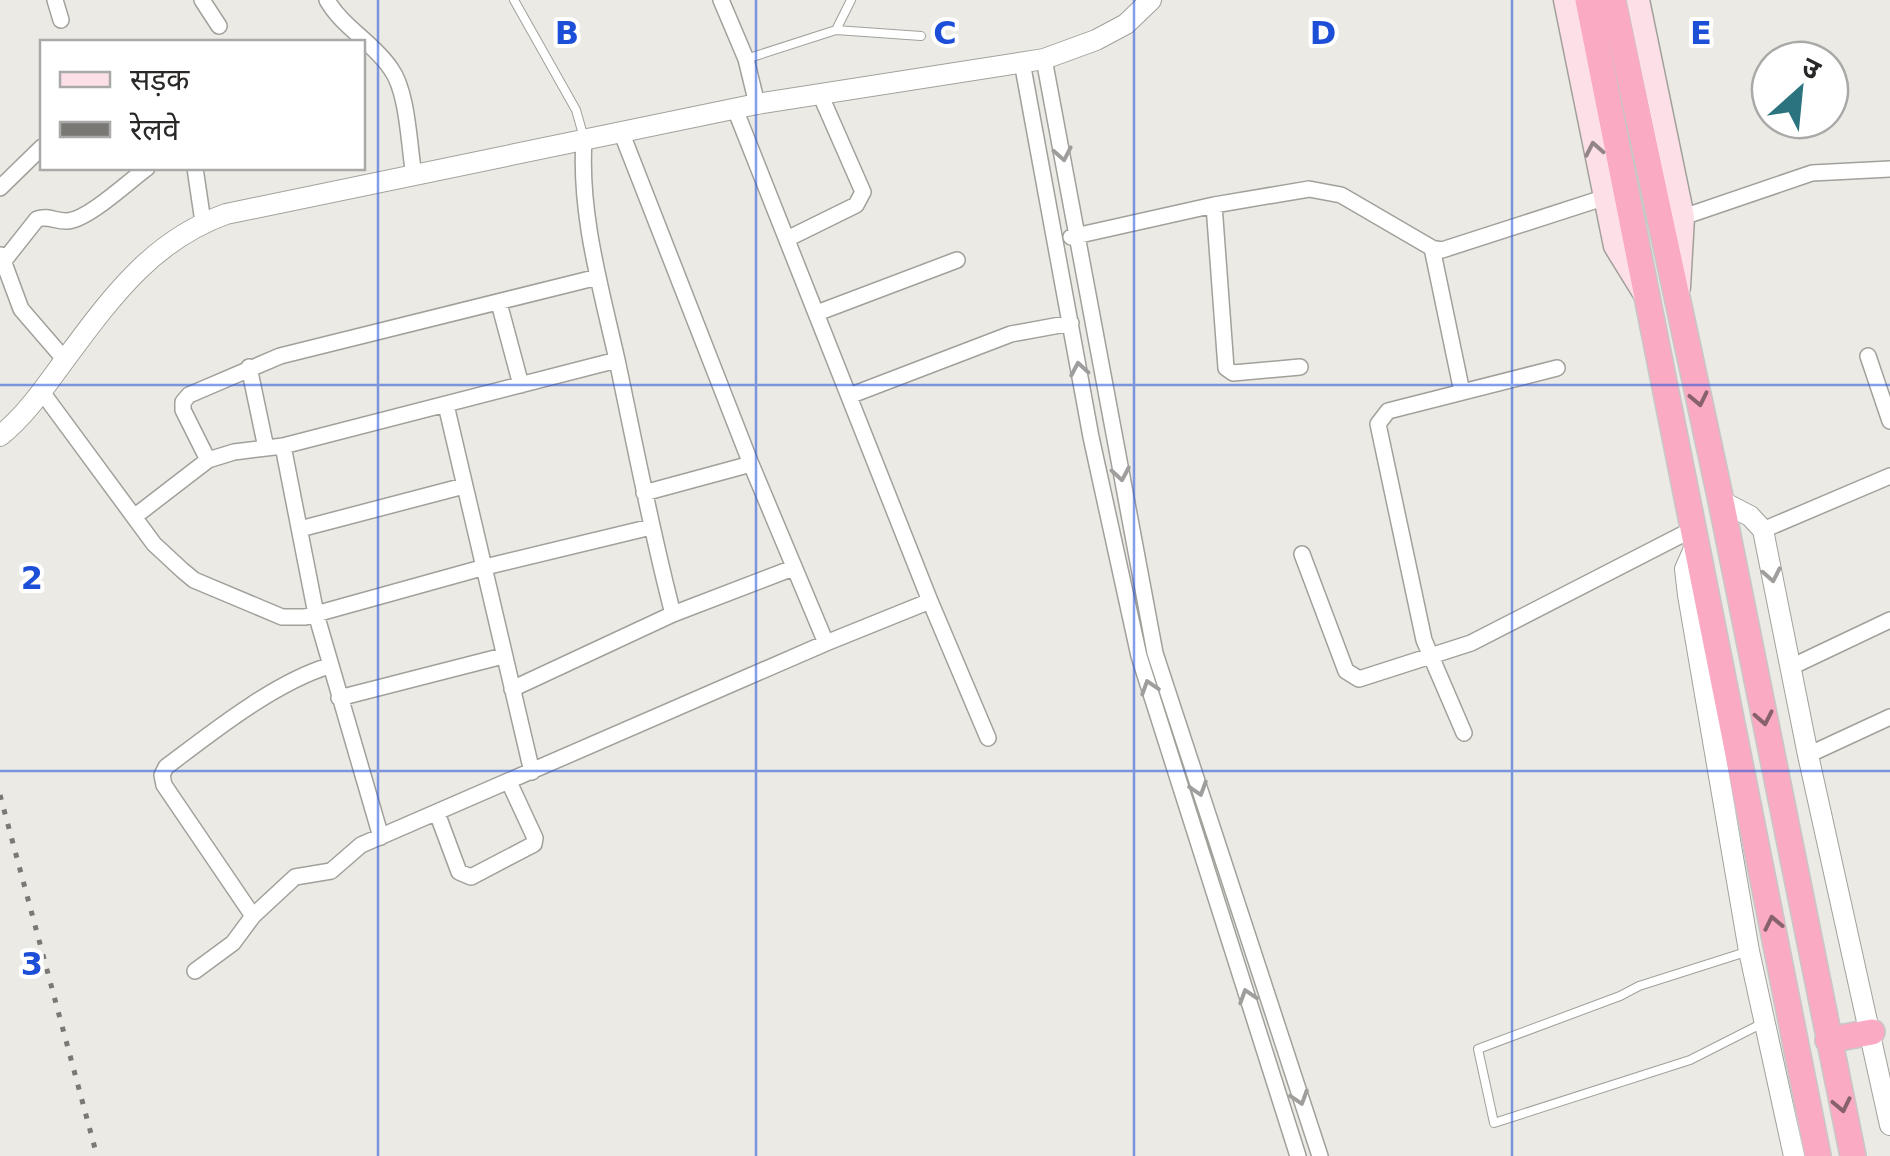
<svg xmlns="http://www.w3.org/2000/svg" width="1890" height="1156" font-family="'DejaVu Sans','Noto Sans Devanagari',sans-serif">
  <rect width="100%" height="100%" fill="#eceae5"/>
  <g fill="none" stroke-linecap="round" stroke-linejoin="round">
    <defs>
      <path id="service" d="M514,0L576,110L584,138
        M836,30L851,0
        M746,59L836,30L921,36
        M1749,951L1639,986L1620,996L1478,1049L1494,1123L1690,1060L1763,1023"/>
      <path id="minor" d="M55,0L61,20
        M202,0L219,26
        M327,0C343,28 373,42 391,69C408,92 409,147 414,176
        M721,0L746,59L757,104
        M1044,59L1155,653L1320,1156
        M1022,62L1091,437L1139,656L1298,1156
        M735,109L930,601L988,738
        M622,134L751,464L826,643
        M584,140C579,214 601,288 617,360C635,445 651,530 673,614
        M195,168L203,222
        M0,188L42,147
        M1214,205L1226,368L1233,373L1300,367
        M1683,217L1812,173L1890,169
        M1071,237L1214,205L1309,189L1341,195L1432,248L1442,250L1603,198
        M787,239L856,205L863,192L820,94
        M1432,248L1462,392
        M1,255L21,309L65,360
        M3,262L37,219C49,215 56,222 68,221C89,219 129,181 147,168
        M499,303L521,385
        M817,313L957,260
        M1868,356L1890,421
        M249,367L266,448
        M42,392L154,544L182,570L194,580L282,617H305L485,567L651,527
        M849,396L1011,334L1071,323
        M446,405L532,772
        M283,446L316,614L381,837
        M208,460L183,410V402L189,395L280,356L598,277
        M644,493L751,464
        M134,517L208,460L234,452L283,446L617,360
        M300,529L464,486
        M1763,530L1890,476
        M1302,554L1346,671L1359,679L1471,643L1695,528
        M1791,667L1890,620
        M512,689L673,614L793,568
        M339,698L503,656
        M1464,733L1424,640L1378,424L1388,411L1557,368
        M1808,755L1890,717
        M437,813L459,872L471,877L534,844L535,838L509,782
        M253,916L164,785L162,775L166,767C211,733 275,682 329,666
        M195,971L233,943L253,916L295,877L331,871L361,845L826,643L930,601"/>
      <path id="tertiary" d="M0,436C26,415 45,387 64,361C111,298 151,241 226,214L757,104L1044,59L1096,40L1126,24L1151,0
        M1721,501L1750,516L1763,530L1808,755L1890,1125
        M1697,542L1685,569L1688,595L1749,951L1794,1156"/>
      <path id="secondary" d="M1565,0L1615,246L1644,293
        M1638,0L1683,217L1679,287"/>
      <path id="trunk" d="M1588,0L1818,1156
        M1613,0L1721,501L1853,1156
        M1828,1040L1872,1032"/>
    </defs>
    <use href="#service" stroke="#a1a09a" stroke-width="10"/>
    <use href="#minor" stroke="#a1a09a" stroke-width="18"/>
    <use href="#tertiary" stroke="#a1a09a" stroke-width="22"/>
    <use href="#secondary" stroke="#a1a09a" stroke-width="25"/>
    <use href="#trunk" stroke="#c7c7c7" stroke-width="28"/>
    <use href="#service" stroke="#fff" stroke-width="8"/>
    <use href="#minor" stroke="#fff" stroke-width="15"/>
    <use href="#tertiary" stroke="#fff" stroke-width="20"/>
    <use href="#secondary" stroke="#fddfe8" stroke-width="22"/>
    <use href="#trunk" stroke="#faaac2" stroke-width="25"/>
    <path stroke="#7a7875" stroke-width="5" stroke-dasharray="5 10" stroke-linecap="butt" d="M0,795L97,1156"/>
  </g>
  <defs><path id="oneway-chevron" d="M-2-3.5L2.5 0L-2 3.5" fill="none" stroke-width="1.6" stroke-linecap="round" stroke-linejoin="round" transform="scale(2.5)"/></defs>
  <use stroke="#938487" href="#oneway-chevron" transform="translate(1594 149) rotate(-101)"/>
  <g stroke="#9f9e9d">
    <use href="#oneway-chevron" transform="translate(1063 154) rotate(79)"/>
    <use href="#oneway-chevron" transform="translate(1079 369) rotate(-100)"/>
    <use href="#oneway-chevron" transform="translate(1121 474) rotate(80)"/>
    <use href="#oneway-chevron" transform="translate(1772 575) rotate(79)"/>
    <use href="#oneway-chevron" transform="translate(1149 687) rotate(-108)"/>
    <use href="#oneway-chevron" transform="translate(1199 789) rotate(72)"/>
    <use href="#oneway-chevron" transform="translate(1247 996) rotate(-108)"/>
    <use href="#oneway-chevron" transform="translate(1300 1098) rotate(72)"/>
  </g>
  <g stroke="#87626c">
    <use href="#oneway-chevron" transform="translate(1699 399) rotate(78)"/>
    <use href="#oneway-chevron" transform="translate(1764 718) rotate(79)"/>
    <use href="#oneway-chevron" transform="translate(1773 923) rotate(-102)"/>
    <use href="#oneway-chevron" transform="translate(1842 1105) rotate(78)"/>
  </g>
  <path fill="none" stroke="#1d4ed8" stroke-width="2.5" stroke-opacity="0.55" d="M378,0V1156M756,0V1156M1134,0V1156M1512,0V1156M0,385H1890M0,771H1890"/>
  <g font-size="32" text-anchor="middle" font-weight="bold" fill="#1d4ed8" stroke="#fff" stroke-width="8" stroke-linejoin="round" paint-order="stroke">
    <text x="567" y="44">B</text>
    <text x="945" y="44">C</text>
    <text x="1323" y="44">D</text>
    <text x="1701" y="44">E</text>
    <text x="32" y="589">2</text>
    <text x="32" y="975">3</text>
  </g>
  <rect x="40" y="40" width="325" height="130" fill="#ffffff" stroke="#a9a9a8" stroke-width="2.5"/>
  <rect x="60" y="72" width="50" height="15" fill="#fddfe8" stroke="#a9a9a8" stroke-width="2.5"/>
  <text x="130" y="90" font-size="30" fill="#292826">सड़क</text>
  <rect x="60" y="122" width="50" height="15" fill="#7a7875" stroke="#a9a9a8" stroke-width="2.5"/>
  <text x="130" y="140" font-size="30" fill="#292826">रेलवे</text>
  <g transform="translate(1800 90) rotate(27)"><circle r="48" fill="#ffffff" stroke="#a9a9a8" stroke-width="2.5"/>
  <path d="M0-8L18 38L0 25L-18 38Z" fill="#2c7380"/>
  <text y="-15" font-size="28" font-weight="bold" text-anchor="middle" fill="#292826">उ</text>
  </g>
</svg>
